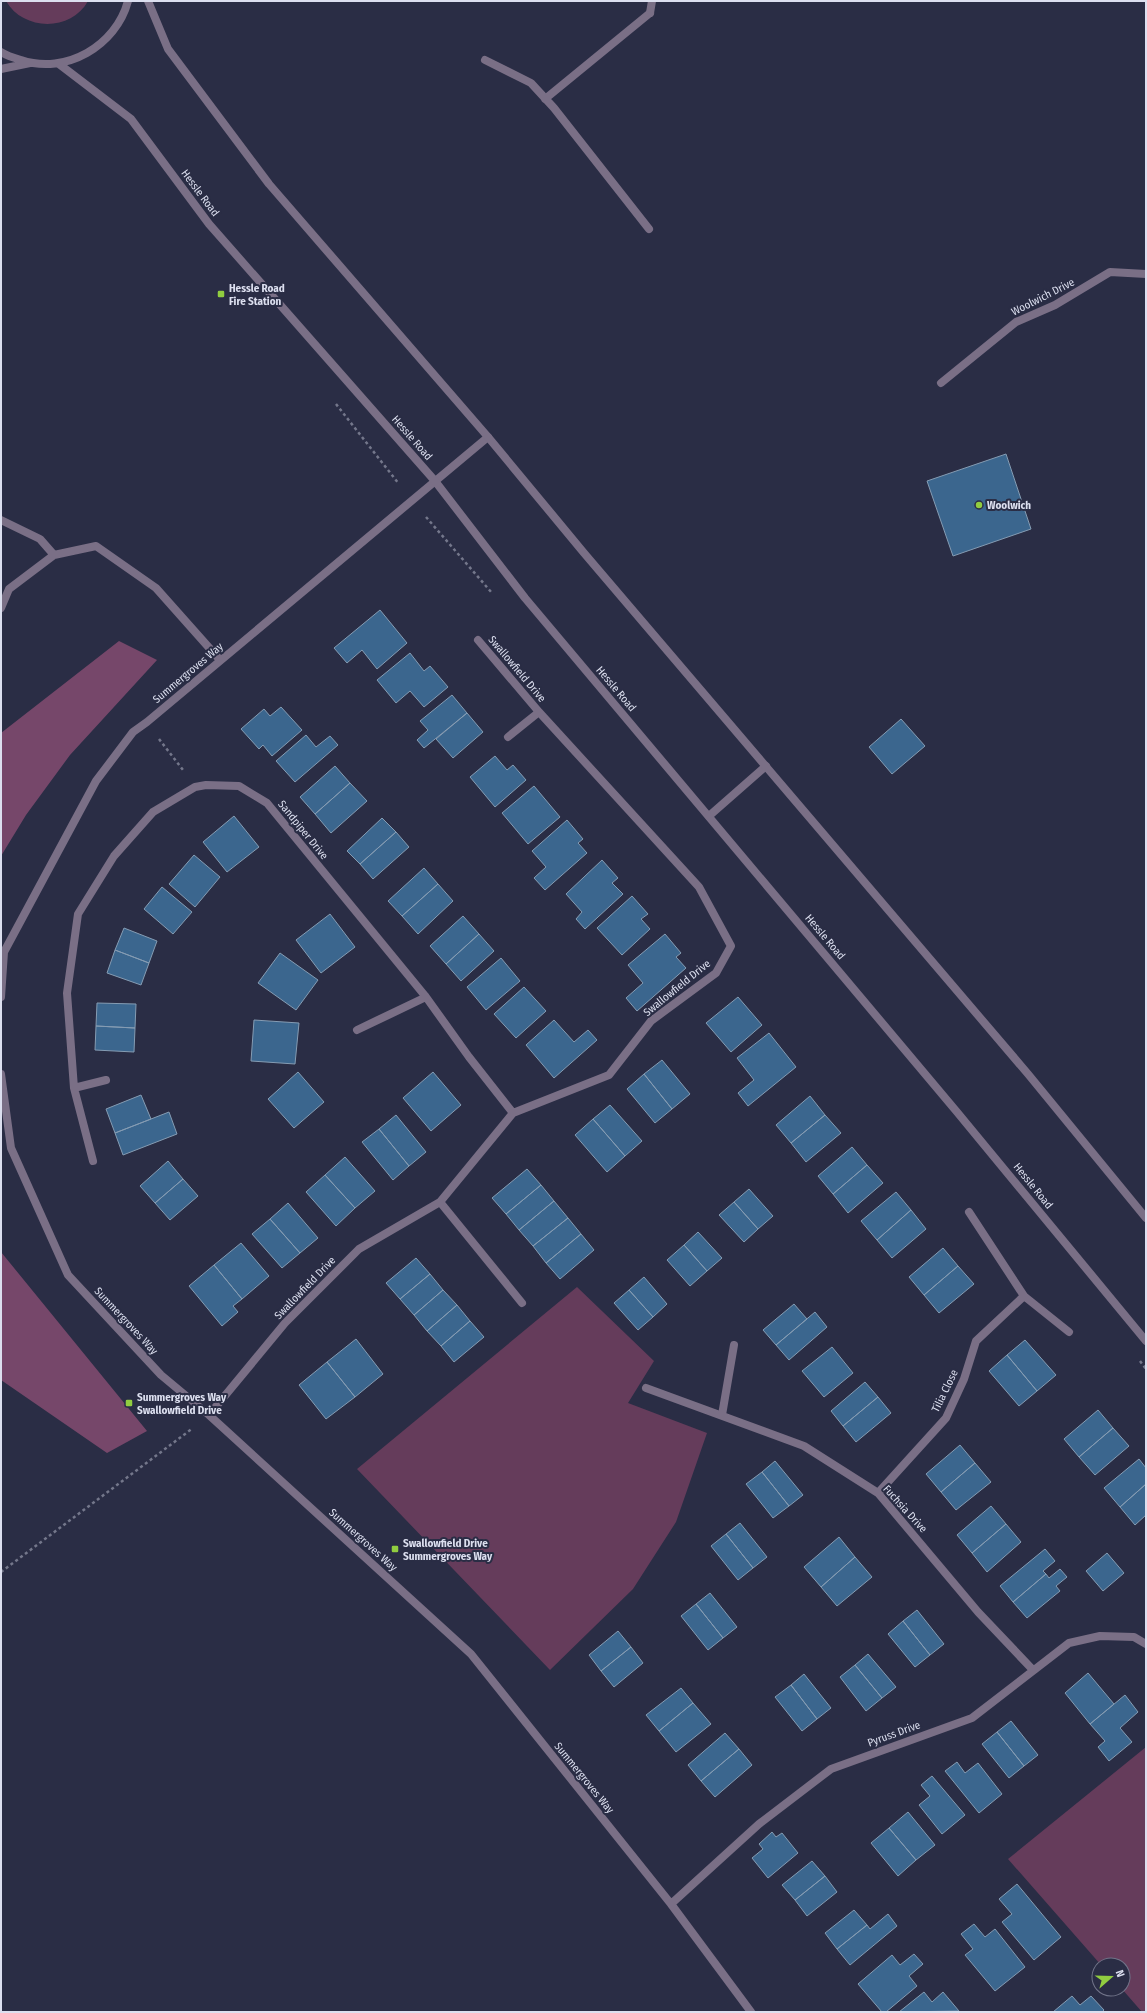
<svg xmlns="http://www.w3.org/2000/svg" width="1147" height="2013" font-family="'Fira Sans Condensed',sans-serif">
  <rect width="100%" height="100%" fill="#2a2d45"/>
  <path fill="#653c5b" d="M6,1H88C71,32 23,31 6,1Z
    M577,1287L654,1361L628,1403L707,1433L676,1522L633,1589L550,1670L357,1469Z
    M1146,1747V2012H1142L1122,1989L1123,1965H1101L1008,1859Z"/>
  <path fill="#76476a" d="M119,641L157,660L70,755L26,815L1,856V733Z
    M1,1252L147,1431L107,1453L1,1380Z"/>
  <path fill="#3b668e" stroke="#859cb3" d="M1006,454L1031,529L953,556L927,481Z
    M380,610L407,643L377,669L362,650L347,663L334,648Z
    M410,653L424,671L430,666L448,687L424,707L410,691L396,703L377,680Z
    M452,695L467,713L424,748L417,740L428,730L420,721Z
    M281,707L302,730L272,756L263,745L259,749L241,729L264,709L270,716Z
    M467,713L483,732L453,758L436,739Z
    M901,719L925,746L892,774L869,747Z
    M306,735L316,747L330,736L338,745L295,782L276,761Z
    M495,756L507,770L513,765L526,780L495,807L470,777Z
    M335,766L350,783L315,814L300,797Z
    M350,783L367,801L331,833L315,814Z
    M534,786L560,817L528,844L502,813Z
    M234,816L259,847L227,872L203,842Z
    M382,818L396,832L360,864L347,851Z
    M567,820L583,839L578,843L587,853L545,890L534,878L546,867L532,851Z
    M396,832L409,847L373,879L360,864Z
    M194,855L220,877L195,907L169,884Z
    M602,860L618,878L612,883L623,894L585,929L576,919L582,912L566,894Z
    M424,868L438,884L402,916L388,901Z
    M438,884L453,901L418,934L402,916Z
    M162,887L192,912L173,934L144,909Z
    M632,896L648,914L641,919L650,929L622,955L597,928Z
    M330,914L355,947L321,973L296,940Z
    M463,916L479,934L446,964L430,946Z
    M124,928L157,941L149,963L115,950Z
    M479,934L494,951L461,981L446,964Z
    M665,934L681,953L676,957L686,968L637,1011L626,998L643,983L628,965Z
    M115,950L149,963L141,985L107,973Z
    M280,953L318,980L296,1010L258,983Z
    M501,958L520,981L486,1010L467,987Z
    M524,987L546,1011L516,1038L494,1014Z
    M738,997L762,1025L731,1052L706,1023Z
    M97,1003L136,1004L135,1028L96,1026Z
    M254,1020L299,1023L295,1064L251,1061Z
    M554,1020L574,1042L588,1030L597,1040L554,1078L526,1045Z
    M96,1026L135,1028L134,1052L95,1050Z
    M769,1033L796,1067L748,1106L738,1093L754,1080L737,1058Z
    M662,1060L690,1094L672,1109L644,1074Z
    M298,1072L324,1102L294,1128L268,1099Z
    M433,1072L461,1105L431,1131L403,1098Z
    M644,1074L672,1109L655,1123L627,1089Z
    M141,1095L151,1119L115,1133L106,1109Z
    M810,1096L825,1115L791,1143L776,1125Z
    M610,1105L642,1141L625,1156L593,1119Z
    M169,1112L177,1134L123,1155L115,1133Z
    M396,1115L426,1152L409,1166L379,1129Z
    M825,1115L841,1133L806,1162L791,1143Z
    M593,1119L625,1156L607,1172L575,1135Z
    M379,1129L409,1166L393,1180L362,1142Z
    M852,1147L867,1165L833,1194L818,1176Z
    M345,1157L375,1191L355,1208L325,1175Z
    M168,1161L183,1179L155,1203L140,1186Z
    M867,1165L883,1183L848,1213L833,1194Z
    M527,1169L541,1185L506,1214L492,1198Z
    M325,1175L355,1208L336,1226L306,1192Z
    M183,1179L198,1196L170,1220L155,1203Z
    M541,1185L554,1201L519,1230L506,1214Z
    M749,1189L773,1216L758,1229L734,1202Z
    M896,1192L911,1210L877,1240L861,1221Z
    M554,1201L568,1218L533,1246L519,1230Z
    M734,1202L758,1229L744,1242L719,1215Z
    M288,1203L318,1238L300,1253L270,1219Z
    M911,1210L926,1229L892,1258L877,1240Z
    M568,1218L581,1234L546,1263L533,1246Z
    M270,1219L300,1253L282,1268L252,1234Z
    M698,1232L722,1258L707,1271L684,1245Z
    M581,1234L594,1250L560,1279L546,1263Z
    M241,1243L269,1276L242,1299L214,1265Z
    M684,1245L707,1271L690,1286L667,1260Z
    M943,1248L958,1266L924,1295L909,1277Z
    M416,1258L430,1274L400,1299L386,1283Z
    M214,1265L242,1299L233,1306L238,1312L222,1326L189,1286Z
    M958,1266L974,1284L939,1313L924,1295Z
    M430,1274L443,1290L414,1315L400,1299Z
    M644,1277L667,1304L653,1317L629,1290Z
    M443,1290L457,1305L427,1331L414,1315Z
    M629,1290L653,1317L638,1330L614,1303Z
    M794,1304L807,1319L776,1345L763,1330Z
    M457,1305L470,1321L441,1346L427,1331Z
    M815,1312L827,1327L789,1360L776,1345Z
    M470,1321L484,1337L454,1362L441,1346Z
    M356,1339L383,1374L355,1397L327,1362Z
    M1025,1340L1056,1375L1037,1391L1007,1355Z
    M832,1347L853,1373L824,1397L802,1371Z
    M1007,1355L1037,1391L1019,1406L989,1371Z
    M327,1362L355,1397L326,1419L299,1385Z
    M865,1382L878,1397L843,1426L831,1411Z
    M878,1397L891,1413L856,1442L843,1426Z
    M1098,1410L1113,1428L1079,1457L1064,1439Z
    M1113,1428L1129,1446L1095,1475L1079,1457Z
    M960,1445L975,1463L941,1492L926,1474Z
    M1139,1459L1146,1468V1484L1120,1507L1104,1488Z
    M775,1461L803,1495L789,1506L762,1472Z
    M975,1463L991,1482L956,1510L941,1492Z
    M762,1472L789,1506L773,1518L746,1484Z
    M1146,1484V1515L1135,1525L1120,1507Z
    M991,1506L1006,1524L972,1553L957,1535Z
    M740,1523L767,1557L753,1568L726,1534Z
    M1006,1524L1021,1542L987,1572L972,1553Z
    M726,1534L753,1568L738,1580L711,1546Z
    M839,1537L855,1557L821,1587L804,1567Z
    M1045,1549L1055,1561L1043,1571L1046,1574L1013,1602L1000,1586Z
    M1107,1553L1124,1573L1103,1591L1086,1571Z
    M855,1557L872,1577L837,1606L821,1587Z
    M1060,1569L1067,1577L1056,1586L1060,1591L1027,1618L1013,1602L1046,1574L1049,1578Z
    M710,1593L737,1627L723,1638L696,1604Z
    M696,1604L723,1638L708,1650L681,1616Z
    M917,1610L944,1644L930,1655L903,1621Z
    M903,1621L930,1655L915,1667L888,1634Z
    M618,1631L631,1647L601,1671L589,1655Z
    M631,1647L643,1663L614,1687L601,1671Z
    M868,1654L896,1687L882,1698L855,1665Z
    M855,1665L882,1698L866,1711L840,1677Z
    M1088,1673L1114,1704L1090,1724L1065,1693Z
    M804,1674L831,1708L817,1719L791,1685Z
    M791,1685L817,1719L802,1731L775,1697Z
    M681,1688L693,1703L659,1731L646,1715Z
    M1125,1695L1138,1712L1120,1728L1132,1742L1109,1761L1098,1747L1105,1741L1090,1724Z
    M693,1703L711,1724L676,1752L659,1731Z
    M1011,1721L1038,1755L1024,1766L997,1732Z
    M997,1732L1024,1766L1009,1778L982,1744Z
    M725,1733L739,1749L701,1781L688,1765Z
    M739,1749L752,1765L715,1797L701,1781Z
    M957,1762L965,1773L978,1763L1002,1794L979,1813L945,1771Z
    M932,1776L965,1815L942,1834L919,1805L930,1796L921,1785Z
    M908,1812L935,1845L916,1860L889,1828Z
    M889,1828L916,1860L898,1876L871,1843Z
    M772,1832L776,1837L782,1833L798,1853L768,1878L752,1858L763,1849L759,1844Z
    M812,1861L825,1876L795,1900L782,1885Z
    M825,1876L837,1892L807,1916L795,1900Z
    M1017,1884L1061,1937L1034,1960L1002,1922L1012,1914L999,1899Z
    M854,1910L867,1925L837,1949L825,1933Z
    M888,1914L897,1926L850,1965L837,1949L867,1925L870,1929Z
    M974,1924L985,1937L995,1929L1025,1967L995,1991L965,1955L973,1949L961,1934Z
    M914,1954L923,1964L909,1976L917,1986L886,2012H882L858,1984L892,1955L900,1965Z
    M924,1992L932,2002L943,1992L959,2011L899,2012Z
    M1072,1996L1080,2005L1091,1996L1104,2010L1102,2012H1053Z"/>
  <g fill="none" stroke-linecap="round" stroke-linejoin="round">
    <path stroke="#74778b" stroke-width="2.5" stroke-dasharray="3 3" stroke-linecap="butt" d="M336,404L399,484
      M426,517L492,593
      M159,739L183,770
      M1140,1361L1146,1369
      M1,1572L193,1428"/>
    <path stroke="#7a6f86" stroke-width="8" d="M485,60L531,83L554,108L649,229
      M545,99L650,13
      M1,520L40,539L54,555
      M1,608L9,589L54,555L96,546L156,588L220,660
      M709,816L766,766"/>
    <path stroke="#7a6f86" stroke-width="8" d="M650,13L652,1
      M941,383L1016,322L1055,305L1110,272L1146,274
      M508,737L539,712
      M1,997L4,952L96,781L133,732L147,722L488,437
      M357,1030L426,997
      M1,1074L11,1148L68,1275L161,1375L209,1415L471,1654L671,1904L751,2012
      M74,1088L106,1080
      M93,1161L74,1088L67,993L78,914L114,856L153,812L195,787L206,785L239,786L267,803L426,997L469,1057L513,1113
      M440,1202L522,1303
      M969,1212L1024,1296L1069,1332
      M646,1388L804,1446L878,1493L978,1612L1033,1670
      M209,1415L285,1323L359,1249L440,1202L513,1113L609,1075L651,1021L716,973L731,946L699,887L539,712L478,640
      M722,1415L734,1345
      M878,1493L946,1418L964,1379L976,1341L1024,1296
      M671,1904L759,1824L831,1769L972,1718L1069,1643L1100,1636L1134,1637L1146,1644"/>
    <path stroke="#7a6f86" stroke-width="8" d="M148,1L168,49L269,184L488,437L584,553L1028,1074L1146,1218
      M1,52C7,56 14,58 21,60C66,75 116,46 128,1
      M59,64L131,119L209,224L435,481L525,598L957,1112L1146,1341
      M1,69L30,63"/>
  </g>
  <g fill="#91cd40" stroke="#2a2d45" stroke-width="1.5">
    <rect x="217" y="290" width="8" height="8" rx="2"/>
    <circle cx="979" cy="505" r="4"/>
    <rect x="125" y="1399" width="8" height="8" rx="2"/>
    <rect x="391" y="1545" width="8" height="8" rx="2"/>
  </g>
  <g text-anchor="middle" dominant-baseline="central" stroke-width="4" stroke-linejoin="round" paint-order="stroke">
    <g font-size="11" fill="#dcdfef" stroke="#2a2d45">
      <text transform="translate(200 193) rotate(53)">Hessle Road</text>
      <text transform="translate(1043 297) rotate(-27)">Woolwich Drive</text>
      <text transform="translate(412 438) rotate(49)">Hessle Road</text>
      <text transform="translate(517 669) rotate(50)">Swallowfield Drive</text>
      <text transform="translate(188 673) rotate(-40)">Summergroves Way</text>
      <text transform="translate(616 689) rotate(50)">Hessle Road</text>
      <text transform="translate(303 830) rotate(51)">Sandpiper Drive</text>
      <text transform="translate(825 937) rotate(50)">Hessle Road</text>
      <text transform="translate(677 988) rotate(-39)">Swallowfield Drive</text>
      <text transform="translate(1033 1186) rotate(51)">Hessle Road</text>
      <text transform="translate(305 1288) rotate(-46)">Swallowfield Drive</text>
      <text transform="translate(126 1321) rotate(47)">Summergroves Way</text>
      <text transform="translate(945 1391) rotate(-64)">Tilia Close</text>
      <text transform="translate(905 1509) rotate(48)">Fuchsia Drive</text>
      <text transform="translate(363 1540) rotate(42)">Summergroves Way</text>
      <text transform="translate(894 1734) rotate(-20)">Pyruss Drive</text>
      <text transform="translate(584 1778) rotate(51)">Summergroves Way</text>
    </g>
    <g font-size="11" font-weight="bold" fill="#dcdfef" stroke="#2a2d45" text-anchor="start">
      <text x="229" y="288">Hessle Road<tspan x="229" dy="13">Fire Station</tspan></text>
      <text x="987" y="505">Woolwich</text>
      <text x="137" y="1397">Summergroves Way<tspan x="137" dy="13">Swallowfield Drive</tspan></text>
      <text x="403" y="1543">Swallowfield Drive<tspan x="403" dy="13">Summergroves Way</tspan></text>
    </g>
  </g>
  <rect width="1147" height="2013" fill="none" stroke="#dcdfef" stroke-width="4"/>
  <g transform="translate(1111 1977) rotate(70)"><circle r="19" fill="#2a2d45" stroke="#717489"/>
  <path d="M0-3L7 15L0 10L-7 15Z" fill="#91cd40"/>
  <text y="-6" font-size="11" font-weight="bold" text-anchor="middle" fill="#dcdfef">N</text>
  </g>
</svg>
